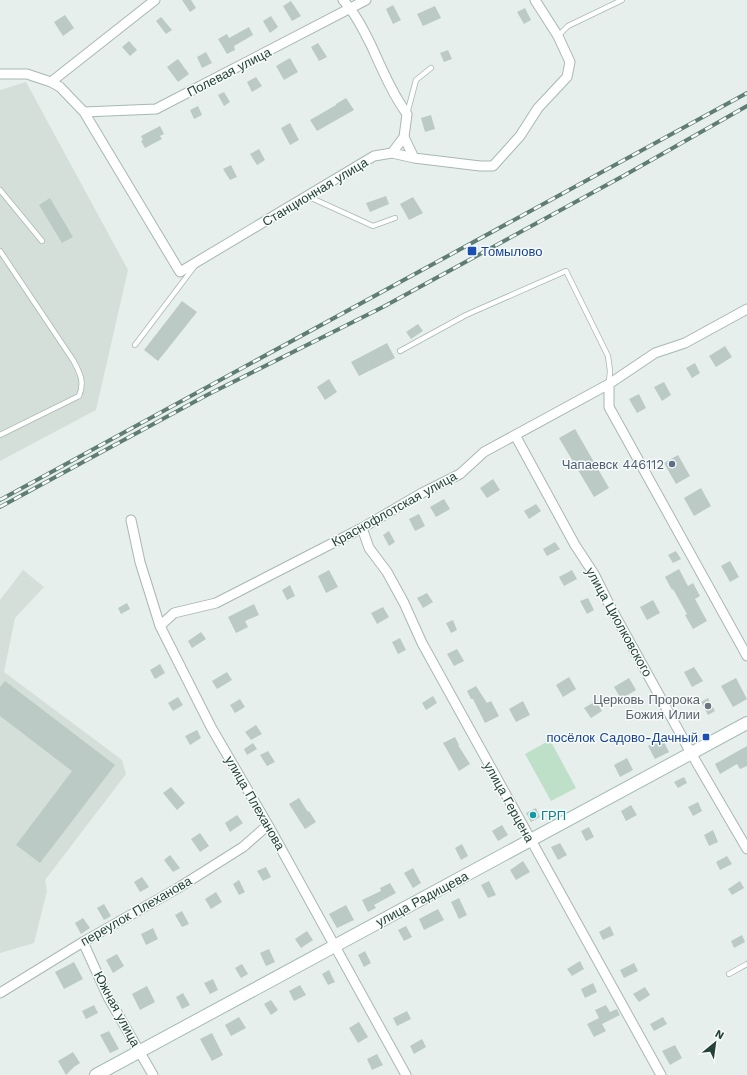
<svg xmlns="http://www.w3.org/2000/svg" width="747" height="1075" font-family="'Work Sans',sans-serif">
  <rect width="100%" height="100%" fill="#e6efeb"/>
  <path fill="#d4dfda" d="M26,82L128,270L96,410L0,461V90Z
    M23,570L44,587L15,618L4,672L122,760L126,774L45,880L47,891L34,943L0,953V600Z"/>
  <path fill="#bfe0c8" d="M550,740L576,788L551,801L525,754Z"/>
  <path fill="#bbcac4" d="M182,0H191L196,8L190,12Z
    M291,1L301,16L292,21L283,6Z
    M393,5L401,20L393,24L386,9Z
    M435,6L441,18L423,26L417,14Z
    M525,8L531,20L524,24L517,12Z
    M65,15L74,28L63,36L54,22Z
    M271,16L278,27L270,33L263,21Z
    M161,17L172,30L166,34L156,21Z
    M249,27L253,35L234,46L235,50L227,54L218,39L227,34L229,38Z
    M129,41L137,50L130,56L122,47Z
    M318,43L327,57L319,61L311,47Z
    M448,50L452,59L444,62L440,53Z
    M206,52L212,63L202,68L197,57Z
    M290,58L298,72L284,80L276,66Z
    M178,59L189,74L178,82L167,67Z
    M256,77L262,86L252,92L247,82Z
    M224,92L230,102L224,106L218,95Z
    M346,98L354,110L317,131L310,120L336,105V104Z
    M198,106L202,115L194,119L190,110Z
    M431,115L435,129L425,132L421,118Z
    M290,123L299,140L290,145L281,128Z
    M160,126L164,134L160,136L162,139L145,148L141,141L143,140L141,136Z
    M259,149L265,160L257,165L250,154Z
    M231,165L237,177L230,180L223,169Z
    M386,196L389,204L370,212L366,203Z
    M413,197L423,213L409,220L400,204Z
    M50,198L73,237L62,243L39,205Z
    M182,301L197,312L158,361L144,350Z
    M418,324L423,331L411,339L406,332Z
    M387,343L395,358L359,376L351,362Z
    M725,346L732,357L716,367L709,356Z
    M695,363L700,373L692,378L686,368Z
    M329,379L337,392L325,400L317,387Z
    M664,382L671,395L662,401L654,387Z
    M639,394L646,408L637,413L629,399Z
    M575,429L609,488L594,497L559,438Z
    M678,455L690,476L676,484L664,463Z
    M493,479L500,490L487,498L480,488Z
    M701,488L711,506L694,516L684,498Z
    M444,499L450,509L436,517L430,507Z
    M536,504L541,511L529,519L524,511Z
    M419,514L425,526L415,531L409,519Z
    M389,531L395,542L389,546L383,535Z
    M555,542L560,549L547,556L543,549Z
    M676,551L681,559L673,563L668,555Z
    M730,561L739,577L730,582L721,566Z
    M679,569L688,586L693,583L700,596L695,599L707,621L693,629L685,615L687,614L673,589L672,590L665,577Z
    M329,570L338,587L326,593L318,576Z
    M572,570L577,579L564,586L559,577Z
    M290,585L295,596L287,600L282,590Z
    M427,593L433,602L423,608L417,598Z
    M588,598L594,610L587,614L580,601Z
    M653,600L660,613L647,620L640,607Z
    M127,603L130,609L121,614L118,608Z
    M254,604L259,615L245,621L248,627L236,633L228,617Z
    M383,607L389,617L377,624L371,613Z
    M453,620L457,630L451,633L446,623Z
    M201,632L206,639L192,648L188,641Z
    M400,638L406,650L398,654L392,642Z
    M457,649L464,661L454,666L447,654Z
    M160,664L165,673L155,679L150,670Z
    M694,667L703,681L692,687L684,672Z
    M227,672L232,680L217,689L212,681Z
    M569,677L576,689L563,697L556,685Z
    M629,678L636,690L621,699L614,687Z
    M736,678L747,699L733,707L721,686Z
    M5,681L115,765L40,863L16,845L72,771L0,716V687Z
    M476,686L487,703L491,701L499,716L485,723L473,699H471L467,691Z
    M433,696L437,703L426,710L422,703Z
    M178,697L183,705L173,711L168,703Z
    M708,698L715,711L708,715L701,702Z
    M240,699L245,707L235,713L230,705Z
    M523,701L530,715L516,722L509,709Z
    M596,701L602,711L591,718L584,708Z
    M256,725L262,734L251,740L245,732Z
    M197,730L201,738L190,745L185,736Z
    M455,737L459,745H458L470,764L459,771L443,743Z
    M662,738L669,752L655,759L648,746Z
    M253,743L257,749L247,755L244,749Z
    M747,746V766L740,769L737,764L720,774L715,764Z
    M268,751L275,762L267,766L260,755Z
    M627,758L633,770L620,777L614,765Z
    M684,777L687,783L678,788L674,782Z
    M171,787L185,803L177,810L163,793Z
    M299,798L308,812L309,811L316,822L305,829L289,804Z
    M698,802L702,811L693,816L688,807Z
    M631,805L637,815L626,821L621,811Z
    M536,808L540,817L531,822L526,813Z
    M237,815L243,823L230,832L225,823Z
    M502,825L508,835L498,841L492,831Z
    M589,827L594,837L586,841L581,831Z
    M713,830L718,842L709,846L704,835Z
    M200,833L209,846L200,852L191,839Z
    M560,843L567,855L558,860L551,847Z
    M462,844L468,856L461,860L455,848Z
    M170,855L180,868L173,872L164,860Z
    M727,856L732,864L720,870L716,862Z
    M523,861L530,872L516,880L510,870Z
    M266,867L271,877L263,881L257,871Z
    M413,868L421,883L413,888L404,873Z
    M142,877L149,887L140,892L134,882Z
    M239,880L245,892L239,895L233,884Z
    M489,881L496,895L488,898L481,885Z
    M740,881L744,888L732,895L728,889Z
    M390,883L396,893L374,905L376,908L368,912L362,900L381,891L380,888Z
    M216,892L222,902L211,909L205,899Z
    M459,898L467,915L459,919L451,902Z
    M104,904L111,916L104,920L97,908Z
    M346,905L354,920L337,928L329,914Z
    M438,909L444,920L424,930L419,919Z
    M182,911L189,924L182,927L175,915Z
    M83,918L90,928L81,934L75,923Z
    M406,926L412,937L404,941L398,930Z
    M610,926L614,935L603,940L599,932Z
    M153,928L158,939L146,945L141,934Z
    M307,931L313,940L301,948L295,939Z
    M742,935L745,942L734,948L731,941Z
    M269,949L275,962L266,966L260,953Z
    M365,951L371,963L364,967L358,955Z
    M117,954L124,966L113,973L106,960Z
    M580,961L584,969L572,976L567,969Z
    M74,962L83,979L64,989L55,972Z
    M634,963L638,971L624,978L620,970Z
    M242,964L248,974L241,978L235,968Z
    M329,970L335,982L328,985L322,974Z
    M213,979L218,990L210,994L204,983Z
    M593,983L597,992L585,998L581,989Z
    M300,985L306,995L294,1001L289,991Z
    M147,986L155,1002L140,1010L132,994Z
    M645,987L650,995L639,1002L633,994Z
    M183,993L190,1005L182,1009L176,997Z
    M271,1000L278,1010L271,1015L264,1004Z
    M94,1005L98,1013L86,1019L82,1011Z
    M606,1005L610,1012L617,1009L620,1015L602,1024L606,1031L594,1037L587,1024L599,1018L595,1010Z
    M407,1011L411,1019L397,1026L393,1018Z
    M239,1017L246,1028L231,1036L225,1025Z
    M663,1017L667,1024L654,1031L650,1024Z
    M359,1022L368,1037L358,1043L349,1028Z
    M109,1031L119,1049L110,1053L100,1035Z
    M212,1033L223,1055L212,1061L200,1039Z
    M422,1039L426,1047L414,1054L410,1046Z
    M675,1045L682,1058L670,1065L662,1051Z
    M73,1052L80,1063L74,1067L66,1075L58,1061Z
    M377,1054L383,1065L372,1070L367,1059Z"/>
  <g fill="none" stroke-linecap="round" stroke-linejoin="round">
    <defs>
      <path id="lane" d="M558,36L568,26L622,0
        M407,114L416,80L431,68
        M0,190L42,241
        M307,196L373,226L395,218
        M0,251L73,360C80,373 85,382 79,396L0,435
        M135,345L194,267
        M400,351L466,315L566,271L608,356L610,371L609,383
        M729,974L747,964"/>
      <path id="street" d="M343,0C355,13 363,29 371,45C382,69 392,93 407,114L404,137L414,158
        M0,74H27L51,82L60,87L84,112L180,272L374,156L392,153L414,158L480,166H493L520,136L538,108L567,77L570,62L558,36L535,0
        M51,82L155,0
        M84,112L156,109L366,0
        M392,153L404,137
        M609,384V407L747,656
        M515,435L575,545L594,574L611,608L691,753L747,849
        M131,520L140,562L160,626L211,727L268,825L406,1075
        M362,528L369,548L387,572L404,603L422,643L661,1075
        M160,626L174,613L216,603L362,528L422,493L460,474L484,452L609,384L655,353L685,343L747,309
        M83,942L108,997L153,1075
        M0,993L83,942L178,888L243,847L268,825"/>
      <path id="secondary" d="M96,1075L747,723"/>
    </defs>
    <use href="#lane" stroke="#a8b8b2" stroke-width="6"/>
    <use href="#street" stroke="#a8b8b2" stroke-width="11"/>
    <use href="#secondary" stroke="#a4bbb3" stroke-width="14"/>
    <use href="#lane" stroke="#fff" stroke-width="4.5"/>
    <use href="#street" stroke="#fff" stroke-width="9"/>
    <use href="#secondary" stroke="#fff" stroke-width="12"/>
    <defs>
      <path id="rail" d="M0,500L747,93
        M0,507L207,395L383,307L625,175L747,106"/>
    </defs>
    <use href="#rail" stroke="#5f7d75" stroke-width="4"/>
    <use href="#rail" stroke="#f7fbf9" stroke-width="2.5" stroke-dasharray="8" stroke-linecap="butt"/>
  </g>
  <g fill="#1a4fb4" stroke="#f7fbf9" stroke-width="1.5">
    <rect x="467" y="246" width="10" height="10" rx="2"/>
    <rect x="702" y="733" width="8" height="8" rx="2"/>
  </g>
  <circle fill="#5c6f8a" stroke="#f7fbf9" stroke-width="1.5" cx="672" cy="464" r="4"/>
  <circle fill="#6b7280" stroke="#f7fbf9" stroke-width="1.5" cx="708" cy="706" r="4"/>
  <circle fill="#0f9aa8" stroke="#f7fbf9" stroke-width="1.5" cx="533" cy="815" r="4"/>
  <g text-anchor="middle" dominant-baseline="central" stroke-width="3" stroke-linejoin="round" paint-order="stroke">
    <g font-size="13" fill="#24423a" stroke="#f7fbf9">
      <text transform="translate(229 72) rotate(-27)">Полевая улица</text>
      <text transform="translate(315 192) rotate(-31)">Станционная улица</text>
      <text transform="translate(394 509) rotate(-29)">Краснофлотская улица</text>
      <text transform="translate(619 622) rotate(61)">улица Циолковского</text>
      <text transform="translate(509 802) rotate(61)">улица Герцена</text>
      <text transform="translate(255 803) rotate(60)">улица Плеханова</text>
      <text transform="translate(422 899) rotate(-28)">улица Радищева</text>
      <text transform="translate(136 911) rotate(-30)">переулок Плеханова</text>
      <text transform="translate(117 1009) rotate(62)">Южная улица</text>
    </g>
    <g font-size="13" fill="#164399" stroke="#f7fbf9" text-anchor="start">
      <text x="481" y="251">Томылово</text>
      <text x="698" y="737" text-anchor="end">посёлок Садово-Дачный</text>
    </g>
    <g font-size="13" fill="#4e5e75" stroke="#f7fbf9" text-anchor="end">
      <text x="664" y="464">Чапаевск 446112</text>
    </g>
    <g font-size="13" fill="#5b616d" stroke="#f7fbf9" text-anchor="end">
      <text x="700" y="699">Церковь Пророка<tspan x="700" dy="15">Божия Илии</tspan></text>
    </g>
    <g font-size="13" fill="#0d838f" stroke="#f7fbf9" text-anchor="start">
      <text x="541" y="815">ГРП</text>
    </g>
  </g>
  <g transform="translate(715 1043) rotate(29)" stroke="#f7fbf9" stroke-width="3" paint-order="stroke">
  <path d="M0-3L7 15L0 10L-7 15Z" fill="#24423a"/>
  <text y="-6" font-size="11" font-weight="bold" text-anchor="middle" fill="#24423a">N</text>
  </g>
</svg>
